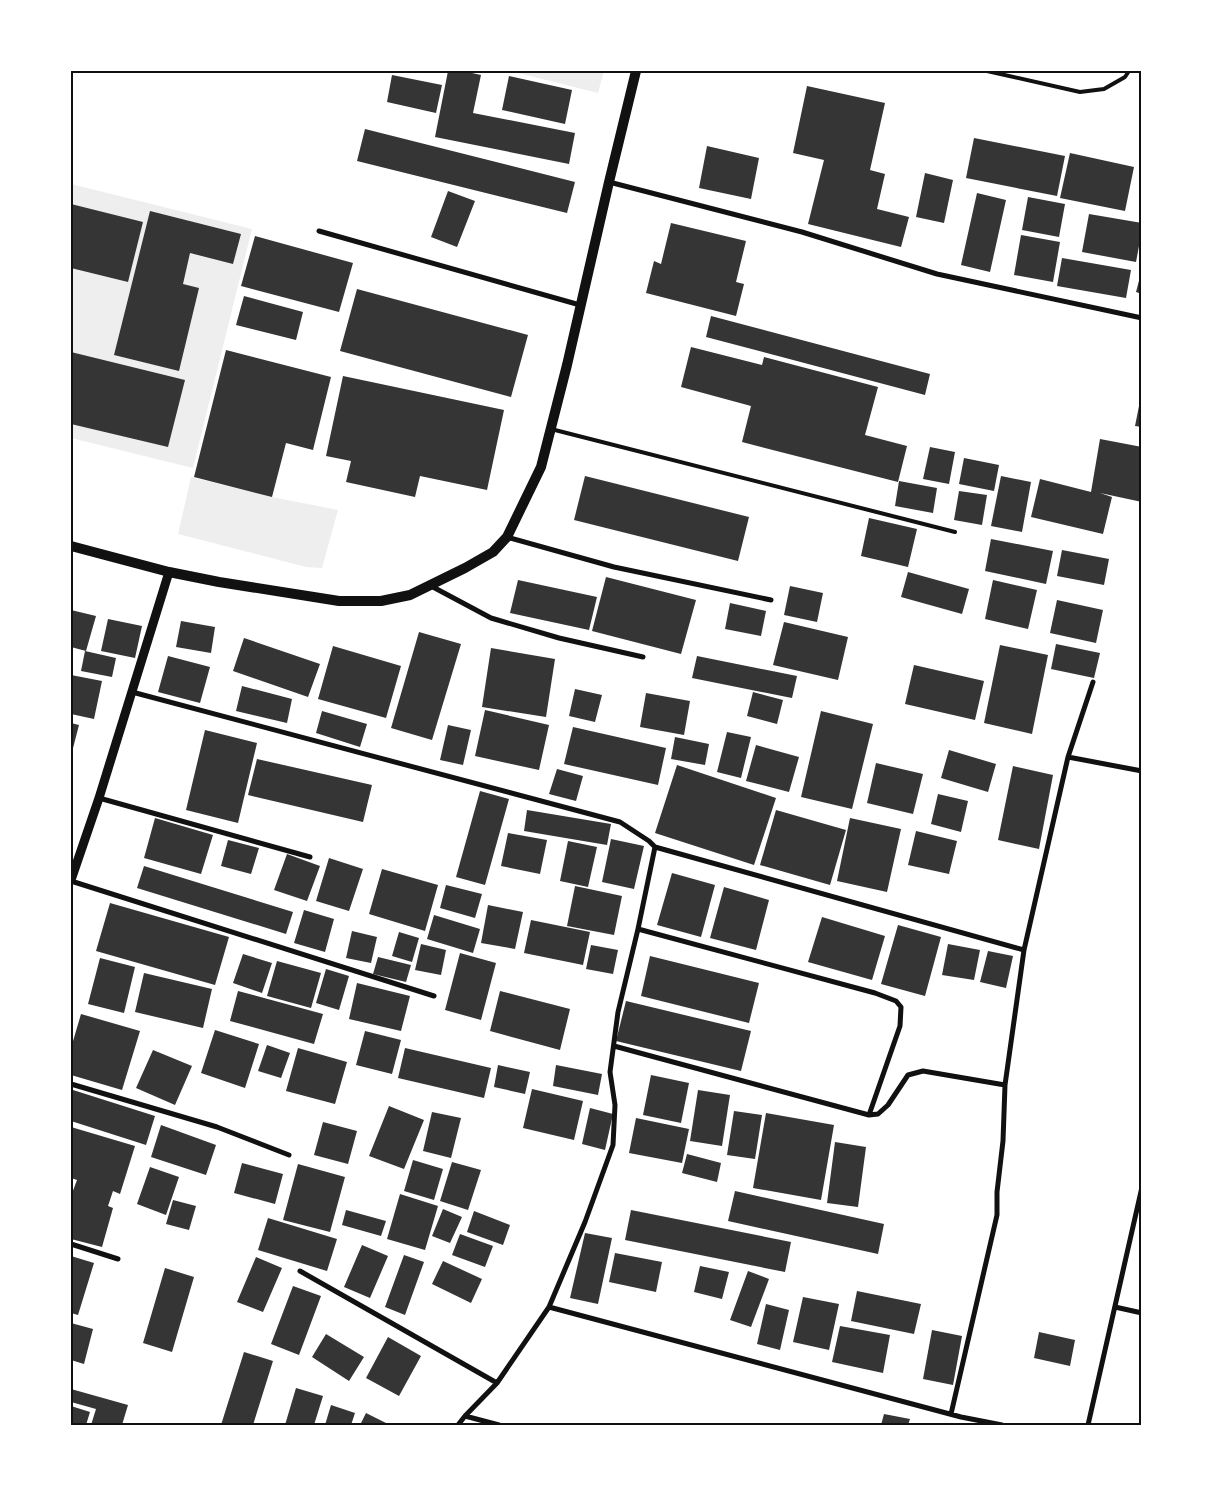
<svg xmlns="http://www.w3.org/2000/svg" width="1213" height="1496" font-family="'Work Sans',sans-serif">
  <rect width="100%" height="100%" fill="#fff"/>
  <path fill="#eee" d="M510,71H604L598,93Z
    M71,184L252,229L193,468L71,438Z
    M191,477L272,497L338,510L322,568L306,567L178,534Z"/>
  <path fill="#353535" d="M448,71H463L481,75L473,113L575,133L569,164L435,137Z
    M392,75L442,85L436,113L387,102Z
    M509,76L572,90L565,124L502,110Z
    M807,86L885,103L870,170L885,174L877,209L909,217L901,247L808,224L824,160L793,153Z
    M365,129L575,182L567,213L357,161Z
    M974,138L1065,156L1057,196L966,178Z
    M707,146L759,158L751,199L699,188Z
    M1070,153L1134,167L1125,211L1060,198Z
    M925,173L953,180L944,223L916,217Z
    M448,191L475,201L457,247L431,237Z
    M977,193L1006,200L990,272L961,265Z
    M1028,197L1065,204L1059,237L1022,230Z
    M71,204L143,222L128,282L71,268Z
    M150,211L241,234L233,264L190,253L183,284L199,288L179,371L114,355Z
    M1089,214L1142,223V230L1136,262L1082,252Z
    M671,223L746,241L736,282L744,284L736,316L646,293L654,261L661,264Z
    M1021,235L1060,242L1053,282L1014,275Z
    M255,236L353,263L339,312L241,286Z
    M1062,258L1131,270L1126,298L1057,286Z
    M1141,273H1142V294L1136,292Z
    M357,289L528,335L511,397L340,351Z
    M244,296L303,312L296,340L236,325Z
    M711,316L930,374L925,395L706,337Z
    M691,347L762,365L764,357L878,387L865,435L907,446L898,482L742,442L751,406L681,387Z
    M226,350L331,377L313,450L286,443L272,497L194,477Z
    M71,352L185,380L168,447L71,424Z
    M343,376L504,410L487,490L420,476L415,497L346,482L351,461L326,456Z
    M1141,396L1142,397V427L1135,426Z
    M1100,439L1142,447V502L1100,493L1112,497L1103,534L1031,517L1040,479L1091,492Z
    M930,447L955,452L949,484L923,479Z
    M964,458L999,465L994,491L959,484Z
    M585,476L749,517L738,561L574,520Z
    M1001,476L1031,482L1022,532L991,526Z
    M899,481L937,488L933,513L895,506Z
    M959,491L987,495L982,525L954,520Z
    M869,518L917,529L908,567L861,556Z
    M991,539L1053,551L1046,584L985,571Z
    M1062,550L1109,559L1104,585L1057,576Z
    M908,572L969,589L962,614L901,597Z
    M606,577L696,600L681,654L592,631Z
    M518,580L597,597L589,630L510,613Z
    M993,580L1037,590L1028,629L985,619Z
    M790,586L823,593L817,622L784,615Z
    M1057,600L1103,610L1096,643L1050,633Z
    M730,603L766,611L761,636L725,629Z
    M71,610L96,616L86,651L71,647Z
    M108,619L142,626L135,658L101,651Z
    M181,621L215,627L211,653L176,647Z
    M784,622L848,637L838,680L773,665Z
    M419,632L461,644L432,740L391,728Z
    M244,638L320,664L308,697L233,671Z
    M1056,644L1100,653L1094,678L1051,669Z
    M1000,645L1048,655L1032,734L984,723Z
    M333,646L401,666L386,718L318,699Z
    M491,648L555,659L546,717L482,707Z
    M85,651L116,658L112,677L81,671Z
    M168,656L210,667L200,703L158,692Z
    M697,656L797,676L792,698L692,678Z
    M914,665L984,681L975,720L905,704Z
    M71,675L102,681L94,719L71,714Z
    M242,686L292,699L287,723L236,711Z
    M575,689L602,695L595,722L569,716Z
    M753,692L783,700L777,724L747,716Z
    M646,693L690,701L684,735L640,727Z
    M485,710L549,725L539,770L475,756Z
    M322,711L367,724L360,747L316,733Z
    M821,711L873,724L852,809L801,797Z
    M71,723L79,725L72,752H71Z
    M448,725L471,730L463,765L440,760Z
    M573,727L666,748L658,785L564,764Z
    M205,730L257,743L238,823L186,810Z
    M727,732L751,737L741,778L717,772Z
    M675,737L709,744L705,765L671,759Z
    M756,745L799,757L789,792L746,781Z
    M949,750L996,764L988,792L941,778Z
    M257,759L372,785L363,822L248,795Z
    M876,763L923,774L913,814L867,803Z
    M677,765L776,798L754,865L655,833Z
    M1013,766L1053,775L1039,849L998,840Z
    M557,769L583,776L576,801L549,794Z
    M480,791L509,799L485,885L456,877Z
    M938,794L968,801L961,832L931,824Z
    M527,810L611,824L607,845L524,831Z
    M776,810L846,830L830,885L760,865Z
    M155,818L213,835L201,874L144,858Z
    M850,818L901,829L887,892L837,881Z
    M916,831L957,841L949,874L908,865Z
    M508,833L547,840L540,874L501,866Z
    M611,839L644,846L634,889L602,882Z
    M228,840L259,848L251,874L221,866Z
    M568,841L597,847L588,887L560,881Z
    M287,854L320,866L307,901L274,890Z
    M329,858L363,869L349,911L316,901Z
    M144,866L293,912L286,934L137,888Z
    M382,869L438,885L425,931L369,914Z
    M672,873L715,885L701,937L657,925Z
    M446,885L482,894L475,918L440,908Z
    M575,886L622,896L614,935L567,926Z
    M724,887L769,900L756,950L710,938Z
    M110,903L229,937L215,985L96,951Z
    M488,905L523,912L515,949L481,943Z
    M304,910L334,919L325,952L294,943Z
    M434,915L480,929L473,953L427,939Z
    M822,917L885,936L872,980L808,962Z
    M531,920L590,932L583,965L524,953Z
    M898,925L941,937L925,996L881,984Z
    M352,931L377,937L371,963L346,958Z
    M399,932L419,938L412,962L392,956Z
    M421,944L446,950L441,975L415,970Z
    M948,944L980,950L974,980L942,975Z
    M591,945L618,950L613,974L586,969Z
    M988,951L1013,956L1006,988L980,982Z
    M460,953L496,963L481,1020L445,1010Z
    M243,954L272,963L262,993L233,983Z
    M650,956L759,983L749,1023L641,996Z
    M378,957L411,965L406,982L373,974Z
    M100,958L135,967L124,1013L88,1004Z
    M277,961L321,973L311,1008L267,996Z
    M326,969L349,976L339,1010L316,1003Z
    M144,973L212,989L203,1028L135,1012Z
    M357,983L410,996L401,1031L349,1019Z
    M238,991L323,1014L314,1044L230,1021Z
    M500,991L570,1009L560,1050L490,1031Z
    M626,1001L751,1031L741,1071L616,1041Z
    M81,1014L140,1031L122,1090L71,1075V1048Z
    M215,1030L259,1044L245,1088L201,1073Z
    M365,1031L401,1040L392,1074L356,1065Z
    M267,1045L290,1053L281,1078L258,1071Z
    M298,1048L347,1062L335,1104L286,1091Z
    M405,1048L491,1068L484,1098L398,1078Z
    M153,1050L192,1066L175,1105L136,1088Z
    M498,1065L530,1072L525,1094L494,1087Z
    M556,1065L602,1074L598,1095L553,1086Z
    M651,1075L689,1083L681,1123L643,1115Z
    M532,1089L583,1101L574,1140L523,1128Z
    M73,1090L155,1116L146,1145L71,1121V1094Z
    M698,1090L730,1095L722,1146L690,1141Z
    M389,1106L424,1120L404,1169L369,1156Z
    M590,1108L613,1114L605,1150L582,1144Z
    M734,1111L762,1115L755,1159L727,1155Z
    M432,1112L461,1118L451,1158L423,1151Z
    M766,1113L834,1125L821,1200L753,1188Z
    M636,1118L689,1129L682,1163L629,1153Z
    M323,1122L357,1131L348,1164L314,1155Z
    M161,1125L216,1145L206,1175L151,1157Z
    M71,1127L135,1146L120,1194L113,1191L108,1206L113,1208L102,1247L71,1239V1196L77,1180L71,1178Z
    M835,1142L866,1147L858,1207L827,1203Z
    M687,1154L721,1163L717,1182L682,1173Z
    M413,1160L443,1169L434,1200L404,1191Z
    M452,1162L481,1170L468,1210L440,1201Z
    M242,1163L283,1174L275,1204L234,1193Z
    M298,1164L345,1177L330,1232L283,1220Z
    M150,1167L179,1177L166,1215L137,1204Z
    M735,1191L884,1224L878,1254L728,1221Z
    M400,1194L438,1206L425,1250L387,1239Z
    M173,1200L196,1206L189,1230L166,1224Z
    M443,1209L462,1217L450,1243L432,1236Z
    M346,1210L386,1221L381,1236L342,1225Z
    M631,1210L791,1242L785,1272L625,1240Z
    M474,1211L510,1225L503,1245L467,1232Z
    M268,1218L337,1239L327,1271L258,1250Z
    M585,1233L612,1238L598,1304L570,1298Z
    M460,1234L493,1246L485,1267L452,1255Z
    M362,1245L388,1256L370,1298L344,1287Z
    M615,1253L662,1262L656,1292L609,1282Z
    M404,1255L424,1262L405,1315L385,1307Z
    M71,1256L94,1263L78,1315L71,1313Z
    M256,1257L282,1268L263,1312L237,1302Z
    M443,1261L482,1279L471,1303L432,1284Z
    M700,1266L729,1272L722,1299L694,1292Z
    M165,1268L194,1277L172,1352L143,1343Z
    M748,1271L769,1279L751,1327L730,1320Z
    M293,1286L321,1296L299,1355L271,1344Z
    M857,1291L921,1304L914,1334L851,1321Z
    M803,1297L839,1304L829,1350L793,1342Z
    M766,1304L789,1310L780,1350L757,1344Z
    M71,1323L93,1329L84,1364L71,1360Z
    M840,1326L890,1335L883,1373L832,1362Z
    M932,1330L962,1336L953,1385L923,1379Z
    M1039,1332L1075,1340L1070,1366L1034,1358Z
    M326,1334L364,1357L349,1381L312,1357Z
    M388,1337L421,1356L399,1396L366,1378Z
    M244,1352L273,1361L253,1425H221Z
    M296,1388L323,1396L314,1425H285Z
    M71,1389L128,1405L122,1425H91L96,1409L71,1402Z
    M331,1405L355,1413L351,1425H325Z
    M71,1406L90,1412L86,1425H71Z
    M366,1413L390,1425H360Z
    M884,1414L910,1419L908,1425H881Z"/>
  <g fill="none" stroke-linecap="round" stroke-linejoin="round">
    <path stroke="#111" stroke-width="4" d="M987,71L1080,92L1104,89L1125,77L1129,71
      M551,429L955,532"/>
    <path stroke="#111" stroke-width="5" d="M609,182L802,232L937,274L1142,318
      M319,231L580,305
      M507,537L614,567L771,600
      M431,586L491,618L559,638L643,657
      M132,692L620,822L649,841L655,847L1024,950
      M1068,757L1142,771
      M99,798L310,857
      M71,881L434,996
      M638,929L875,993L896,1001L901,1007L900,1026L869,1115
      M614,1046L869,1115L878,1114L888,1105L908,1075L923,1071L1005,1085
      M71,1084L217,1127L289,1155
      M71,1244L118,1259
      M300,1271L497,1383
      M549,1307L961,1417L1002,1425
      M1115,1307L1142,1313
      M951,1414L997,1215V1192L1003,1141L1005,1085L1024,950L1068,757L1093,682
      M465,1416L499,1425
      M458,1425L465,1416L497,1383L549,1307L585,1222L613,1145L615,1105L610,1072L618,1012L638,929L655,847
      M1088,1425L1142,1187"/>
    <path stroke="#111" stroke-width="9" d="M71,880L99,798L169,572"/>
    <path stroke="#111" stroke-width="10" d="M71,546L169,572L219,582L339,601H381L410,595L465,568L493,552L507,537L541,467L567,365L609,182L636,71"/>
  </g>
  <rect width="1213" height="1496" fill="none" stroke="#ffffff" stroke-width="145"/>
  <rect x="72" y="72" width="1068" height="1352" fill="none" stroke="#111" stroke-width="2"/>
</svg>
